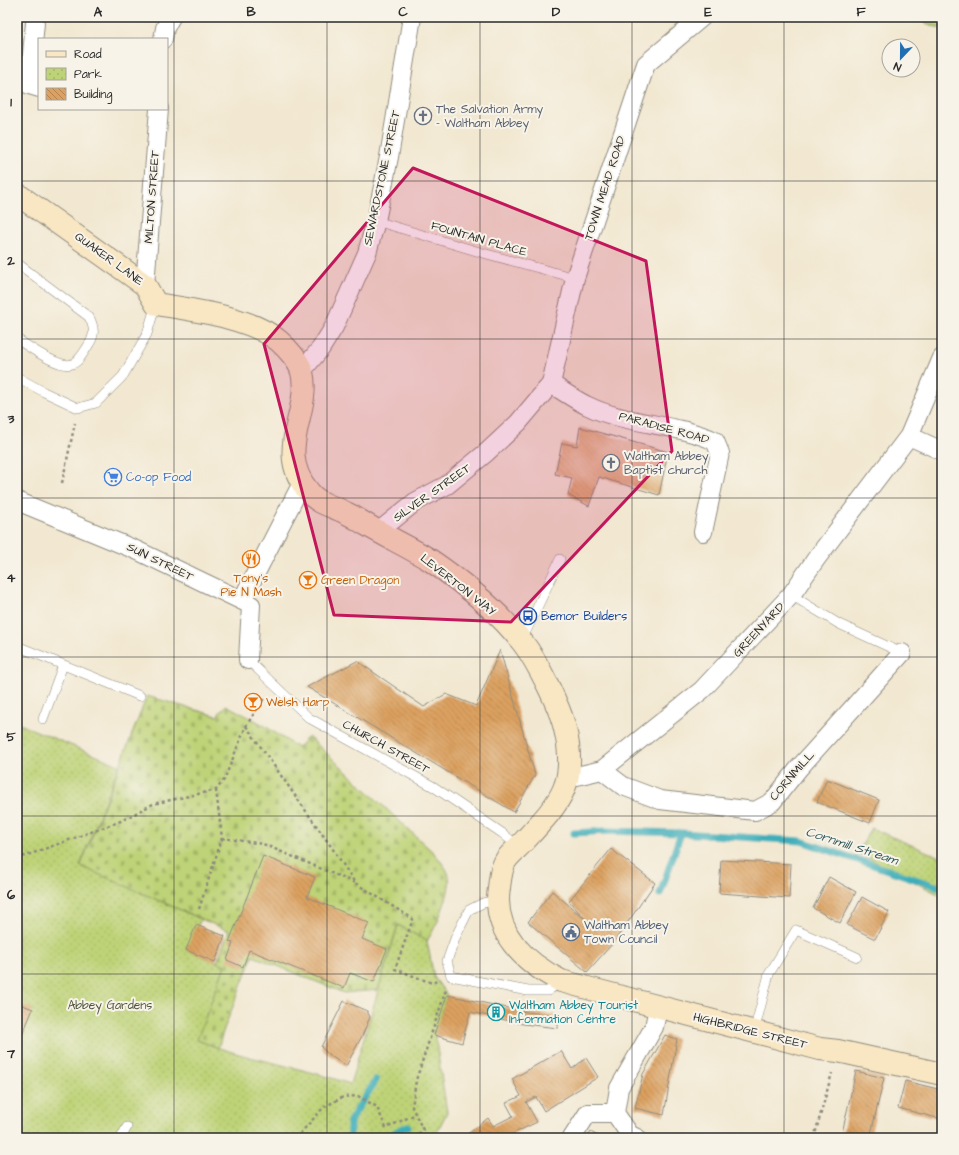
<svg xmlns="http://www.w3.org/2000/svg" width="959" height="1155" font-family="'Architects Daughter',sans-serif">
  <defs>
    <pattern id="cemetery-stones" width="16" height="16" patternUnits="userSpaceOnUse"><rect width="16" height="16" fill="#bed377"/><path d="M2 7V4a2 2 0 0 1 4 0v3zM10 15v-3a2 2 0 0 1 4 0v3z" fill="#a3b567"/></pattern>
    <pattern id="park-dots" width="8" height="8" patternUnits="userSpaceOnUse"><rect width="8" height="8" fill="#bed377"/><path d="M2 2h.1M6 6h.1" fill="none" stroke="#a3b567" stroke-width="1.8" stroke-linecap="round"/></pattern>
    <pattern id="building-back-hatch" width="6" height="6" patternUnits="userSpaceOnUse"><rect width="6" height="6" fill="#dca161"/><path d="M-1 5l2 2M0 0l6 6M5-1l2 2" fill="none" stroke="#b38350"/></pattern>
  </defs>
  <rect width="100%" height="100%" fill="#f7f3e8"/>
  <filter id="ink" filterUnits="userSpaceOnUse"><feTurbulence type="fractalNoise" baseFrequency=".025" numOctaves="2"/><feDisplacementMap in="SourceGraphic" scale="8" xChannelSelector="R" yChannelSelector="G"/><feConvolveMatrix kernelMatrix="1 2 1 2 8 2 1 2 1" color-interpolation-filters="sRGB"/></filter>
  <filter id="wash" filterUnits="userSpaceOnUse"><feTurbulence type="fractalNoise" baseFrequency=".012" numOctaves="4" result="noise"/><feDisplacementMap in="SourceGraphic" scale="16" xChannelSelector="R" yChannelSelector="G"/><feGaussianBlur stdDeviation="0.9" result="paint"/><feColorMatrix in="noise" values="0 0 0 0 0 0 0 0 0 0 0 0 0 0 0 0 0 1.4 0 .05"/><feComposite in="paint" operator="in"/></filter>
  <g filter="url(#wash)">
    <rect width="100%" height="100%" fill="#f2e8d1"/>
    <path fill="url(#cemetery-stones)" stroke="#747f51" d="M147,696L217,716L226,705L262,724L298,748L308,736L436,855C440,861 446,867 448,873C454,889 436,927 427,941L398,925L378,990L344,993L253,956L224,1029L218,1048L196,1040L225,965L217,962L229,931L80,867Z"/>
    <path fill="url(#park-dots)" stroke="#747f51" d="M926,17H942V29L923,22Z
      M17,723L119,765L80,866L201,919L186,950L225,965L197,1040C246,1060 300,1066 350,1084L398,925L427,941L434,977L447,995L435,1035L447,1112L434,1138H17Z
      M871,828L942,858V896L858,853Z"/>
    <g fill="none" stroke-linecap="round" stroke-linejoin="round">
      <path stroke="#3eaeba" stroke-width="7" d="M574,833L605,831L681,833L801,841L942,888
        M660,894L681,833
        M350,1138V1121L376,1080
        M383,1138L408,1126"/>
    </g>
    <g id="blocks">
      <path fill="url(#building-back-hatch)" d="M580,427L668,452L659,495L599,477L589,506L568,495L572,478L555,474L562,443L577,446Z
        M500,650L535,775L514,812L307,687L357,661L424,707L446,694L476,706Z
        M827,779L879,800L870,823L817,802Z
        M611,849L655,883L614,942L587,972L528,922L552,891L585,919L569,901Z
        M263,856L315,877L307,897L369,923L362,939L387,949L374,982L350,973L344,988L249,950L243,967L227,960L233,943L229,942Z
        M721,860L791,864L789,898L719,893Z
        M829,877L856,892L840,923L813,908Z
        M862,897L889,912L875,939L847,925Z
        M196,925L225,936L215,962L186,950Z
        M447,995L526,1012L558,1015V1028L523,1024L470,1012L462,1043L434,1035Z
        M344,1001L367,1011L370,1017L362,1036L346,1066L329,1055L321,1047Z
        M17,1003L33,1009L20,1040L17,1039Z
        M665,1035L677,1039L664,1115L635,1108L643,1074Z
        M561,1051L572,1069L586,1058L598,1077L544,1111L536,1097L526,1102L537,1122L504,1138H463L488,1118L493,1126L513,1116L506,1103L521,1096L512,1079Z
        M856,1071L884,1078L870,1138H841Z
        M905,1081L942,1090L941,1119L898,1108Z
        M591,1132L601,1138H587Z"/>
    </g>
  </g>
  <g filter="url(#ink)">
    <use href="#blocks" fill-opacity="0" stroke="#8e8a7e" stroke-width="1"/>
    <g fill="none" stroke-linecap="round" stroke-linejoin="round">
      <defs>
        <path id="lane" d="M376,221L483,253L575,278
          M17,263L89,317C95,328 95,336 88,346C84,352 79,362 72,364C59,369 28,346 17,339
          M17,377L44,392L78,408L96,403L123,376L147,334L156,304
          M791,595L839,624L902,653
          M522,640L560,559
          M17,646L140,696
          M248,660L309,718L434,787L502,833L519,847
          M43,719L63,665
          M497,900L483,903L469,910L456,936L447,961L451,976L528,991H548L561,981
          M754,1032L769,974L796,930L857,957
          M121,1138L127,1127"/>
        <path id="street" d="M35,23L29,85L39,88
          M163,39L165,28L171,17
          M145,285L159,109
          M302,371L321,348L334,327L367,253L376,221L389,157L412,17
          M551,384C563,391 575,400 588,406C627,425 675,423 715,441L720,453L703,532
          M909,436L942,451
          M17,501L136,550L251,605L248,660
          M378,532L415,502L447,485L487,452L518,423L551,384L575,278L646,64L702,17
          M242,600L302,483
          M602,770L623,786L660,800L755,811L772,802L799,768L902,653
          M568,778L602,770L702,690L791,595L816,559L909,436L942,358
          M572,1138L588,1113H615
          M637,1138L630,1135L615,1113L619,1088L654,1027L658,1008"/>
        <path id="secondary" d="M17,194L145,285L156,304C192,310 251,317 279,341C287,348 299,361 302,372C312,413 273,450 309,492C318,504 333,506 346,513C353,516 360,521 367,525C387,537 409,547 430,560C462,582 499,612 523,643C537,661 560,707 565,729C578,783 561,801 526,839C520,846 511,853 506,860C501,868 500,879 499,888C492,932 524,962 561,981L820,1049L838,1051L942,1074"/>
      </defs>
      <use href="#lane" stroke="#8e8a7e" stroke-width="10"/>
      <use href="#street" stroke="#8e8a7e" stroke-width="20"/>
      <use href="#secondary" stroke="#8e8a7e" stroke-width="24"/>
      <path stroke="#8e8a7e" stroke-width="2.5" stroke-dasharray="3 3" stroke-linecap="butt" d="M62,483L75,423
        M246,726L337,855L355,883L413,919L395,969L432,983L437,981
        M222,838L263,844L355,883
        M17,859L121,821L153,804L216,790L224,780L246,726L264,698
        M199,909L222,838L216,790
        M296,1138L324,1107L343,1097L358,1096L377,1107L386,1128L416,1114
        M414,1138L423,1130L412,1107L416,1080L446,990
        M814,1138L832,1073"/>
      <use href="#lane" stroke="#fff" stroke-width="9"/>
      <use href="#street" stroke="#fff" stroke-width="18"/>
      <use href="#secondary" stroke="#f9e7c3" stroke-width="22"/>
    </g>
  </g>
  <path fill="#c2185b" fill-opacity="0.2" stroke="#c2185b" stroke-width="3" stroke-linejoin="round" d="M413,168L646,261L672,451L511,622L334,615L264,344Z"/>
  <path fill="none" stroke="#2b2b2b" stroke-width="1" stroke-opacity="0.55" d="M174,17V1138M327,17V1138M480,17V1138M632,17V1138M784,17V1138M17,181H942M17,339H942M17,498H942M17,657H942M17,816H942M17,974H942"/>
  <defs>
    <symbol id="church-ring" viewBox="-11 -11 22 22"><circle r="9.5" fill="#f7f3e8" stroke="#6b7280" stroke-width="1.5"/><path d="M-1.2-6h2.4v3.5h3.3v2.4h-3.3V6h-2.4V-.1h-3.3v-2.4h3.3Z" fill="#6b7280"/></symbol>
    <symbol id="supermarket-ring" viewBox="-11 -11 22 22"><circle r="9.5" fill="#f7f3e8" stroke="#3f7fe0" stroke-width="1.5"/><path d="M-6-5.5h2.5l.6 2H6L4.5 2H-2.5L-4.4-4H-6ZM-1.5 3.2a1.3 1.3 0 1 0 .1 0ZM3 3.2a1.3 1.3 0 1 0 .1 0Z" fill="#3f7fe0"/></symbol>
    <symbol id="restaurant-ring" viewBox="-11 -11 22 22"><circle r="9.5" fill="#f7f3e8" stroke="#e8710a" stroke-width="1.5"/><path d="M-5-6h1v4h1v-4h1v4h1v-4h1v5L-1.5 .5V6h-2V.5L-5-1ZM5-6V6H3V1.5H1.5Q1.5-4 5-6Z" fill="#e8710a"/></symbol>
    <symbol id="bar-ring" viewBox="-11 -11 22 22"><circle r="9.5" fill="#f7f3e8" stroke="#e8710a" stroke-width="1.5"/><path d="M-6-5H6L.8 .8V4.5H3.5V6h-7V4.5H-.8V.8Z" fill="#e8710a"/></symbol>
    <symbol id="bus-ring" viewBox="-11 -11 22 22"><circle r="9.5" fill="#f7f3e8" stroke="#1a4fb4" stroke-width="1.5"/><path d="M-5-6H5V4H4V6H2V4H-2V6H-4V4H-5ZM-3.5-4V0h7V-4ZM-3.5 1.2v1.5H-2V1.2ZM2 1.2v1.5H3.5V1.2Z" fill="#1a4fb4"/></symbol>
    <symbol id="civic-ring" viewBox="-11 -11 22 22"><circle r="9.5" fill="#f7f3e8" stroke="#5c6f8a" stroke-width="1.5"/><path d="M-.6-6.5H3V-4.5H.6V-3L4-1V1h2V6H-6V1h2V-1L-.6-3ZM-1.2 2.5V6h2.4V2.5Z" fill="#5c6f8a"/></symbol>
    <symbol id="building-ring" viewBox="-11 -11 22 22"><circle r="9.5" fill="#f7f3e8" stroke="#0f9aa8" stroke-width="1.5"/><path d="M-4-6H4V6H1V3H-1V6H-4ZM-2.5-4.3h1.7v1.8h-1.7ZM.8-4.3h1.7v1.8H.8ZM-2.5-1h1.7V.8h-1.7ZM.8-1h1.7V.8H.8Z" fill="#0f9aa8"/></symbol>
  </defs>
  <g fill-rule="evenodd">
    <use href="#church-ring" x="413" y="106" width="20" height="20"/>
    <use href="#church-ring" x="601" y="453" width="20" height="20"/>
    <use href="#supermarket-ring" x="103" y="467" width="20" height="20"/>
    <use href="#restaurant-ring" x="241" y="549" width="20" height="20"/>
    <use href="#bar-ring" x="298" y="570" width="20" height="20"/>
    <use href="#bus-ring" x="518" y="606" width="20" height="20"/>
    <use href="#bar-ring" x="243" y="692" width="20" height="20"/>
    <use href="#civic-ring" x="561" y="922" width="20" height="20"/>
    <use href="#building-ring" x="486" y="1002" width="20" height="20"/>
  </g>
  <g text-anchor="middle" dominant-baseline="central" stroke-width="4" stroke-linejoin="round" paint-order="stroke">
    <g font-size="12" fill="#5b616d" stroke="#f7f3e8" text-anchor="start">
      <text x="436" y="109">The Salvation Army<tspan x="436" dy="14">- Waltham Abbey</tspan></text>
      <text x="624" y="456">Waltham Abbey<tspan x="624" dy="14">Baptist church</tspan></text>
    </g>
    <g font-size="12" fill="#2b2b2b" stroke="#f7f3e8">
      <text transform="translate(382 178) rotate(-78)">SEWARDSTONE STREET</text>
      <text transform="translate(605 188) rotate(-72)">TOWN MEAD ROAD</text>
      <text transform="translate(152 197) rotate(-86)">MILTON STREET</text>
      <text transform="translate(479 239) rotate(16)">FOUNTAIN PLACE</text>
      <text transform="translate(109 259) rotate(36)">QUAKER LANE</text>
      <text transform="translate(664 428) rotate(15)">PARADISE ROAD</text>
      <text transform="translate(432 493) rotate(-35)">SILVER STREET</text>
      <text transform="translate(160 562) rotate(26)">SUN STREET</text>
      <text transform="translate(458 585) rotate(38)">LEVERTON WAY</text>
      <text transform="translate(759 630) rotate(-47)">GREENYARD</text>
      <text transform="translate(386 747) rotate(29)">CHURCH STREET</text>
      <text transform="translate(792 776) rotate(-49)">CORNMILL</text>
      <text transform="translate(750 1031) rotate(14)">HIGHBRIDGE STREET</text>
    </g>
    <g font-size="12" fill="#366cbe" stroke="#f7f3e8" text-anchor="start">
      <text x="126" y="477">Co-op Food</text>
    </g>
    <g font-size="12" fill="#c56008" stroke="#f7f3e8" text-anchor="start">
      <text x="251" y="578" text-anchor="middle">Tony's<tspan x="251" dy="14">Pie N Mash</tspan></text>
      <text x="321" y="580">Green Dragon</text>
      <text x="266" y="702">Welsh Harp</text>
    </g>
    <g font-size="12" fill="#164399" stroke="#f7f3e8" text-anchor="start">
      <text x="541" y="616">Bemor Builders</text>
    </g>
    <g font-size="12" fill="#4e5e75" stroke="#f7f3e8" text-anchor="start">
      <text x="584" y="925">Waltham Abbey<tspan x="584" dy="14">Town Council</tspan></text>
    </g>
    <g font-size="12" fill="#50553e" stroke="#f7f3e8">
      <text x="110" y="1005">Abbey Gardens</text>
    </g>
    <g font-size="12" fill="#0d838f" stroke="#f7f3e8" text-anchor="start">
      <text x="509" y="1005">Waltham Abbey Tourist<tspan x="509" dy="14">Information Centre</tspan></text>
    </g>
    <g font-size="13" font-style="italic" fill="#32595d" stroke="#f7f3e8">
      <text transform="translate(852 846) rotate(18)">Cornmill Stream</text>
    </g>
  </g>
  <rect width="959" height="1155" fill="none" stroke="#f7f3e8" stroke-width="44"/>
  <rect x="38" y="38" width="130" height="72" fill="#f7f3e8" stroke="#a5a39c"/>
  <rect x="46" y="51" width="20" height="6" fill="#f9e7c3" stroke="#a5a39c"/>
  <text x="74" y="58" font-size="12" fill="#2b2b2b">Road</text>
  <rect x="46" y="68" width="20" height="12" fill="url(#park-dots)" stroke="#a5a39c"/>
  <text x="74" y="78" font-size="12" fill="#2b2b2b">Park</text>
  <rect x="46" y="88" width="20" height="12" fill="url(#building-back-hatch)" stroke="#a5a39c"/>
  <text x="74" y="98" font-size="12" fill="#2b2b2b">Building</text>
  <g transform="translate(901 58) rotate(202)"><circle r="19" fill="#f7f3e8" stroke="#a5a39c"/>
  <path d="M0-3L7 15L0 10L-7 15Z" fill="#1f6fb2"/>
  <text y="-6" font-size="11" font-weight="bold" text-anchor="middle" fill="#2b2b2b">N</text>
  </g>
  <rect x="22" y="22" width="915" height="1111" fill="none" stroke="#2b2b2b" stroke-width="1.5"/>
  <g font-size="13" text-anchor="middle" font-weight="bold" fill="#2b2b2b">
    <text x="98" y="16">A</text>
    <text x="251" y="16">B</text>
    <text x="403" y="16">C</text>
    <text x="556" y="16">D</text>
    <text x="708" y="16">E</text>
    <text x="861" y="16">F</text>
    <text x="11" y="106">1</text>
    <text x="11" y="265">2</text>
    <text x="11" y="423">3</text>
    <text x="11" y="582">4</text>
    <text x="11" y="741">5</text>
    <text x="11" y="899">6</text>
    <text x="11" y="1058">7</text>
  </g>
</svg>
